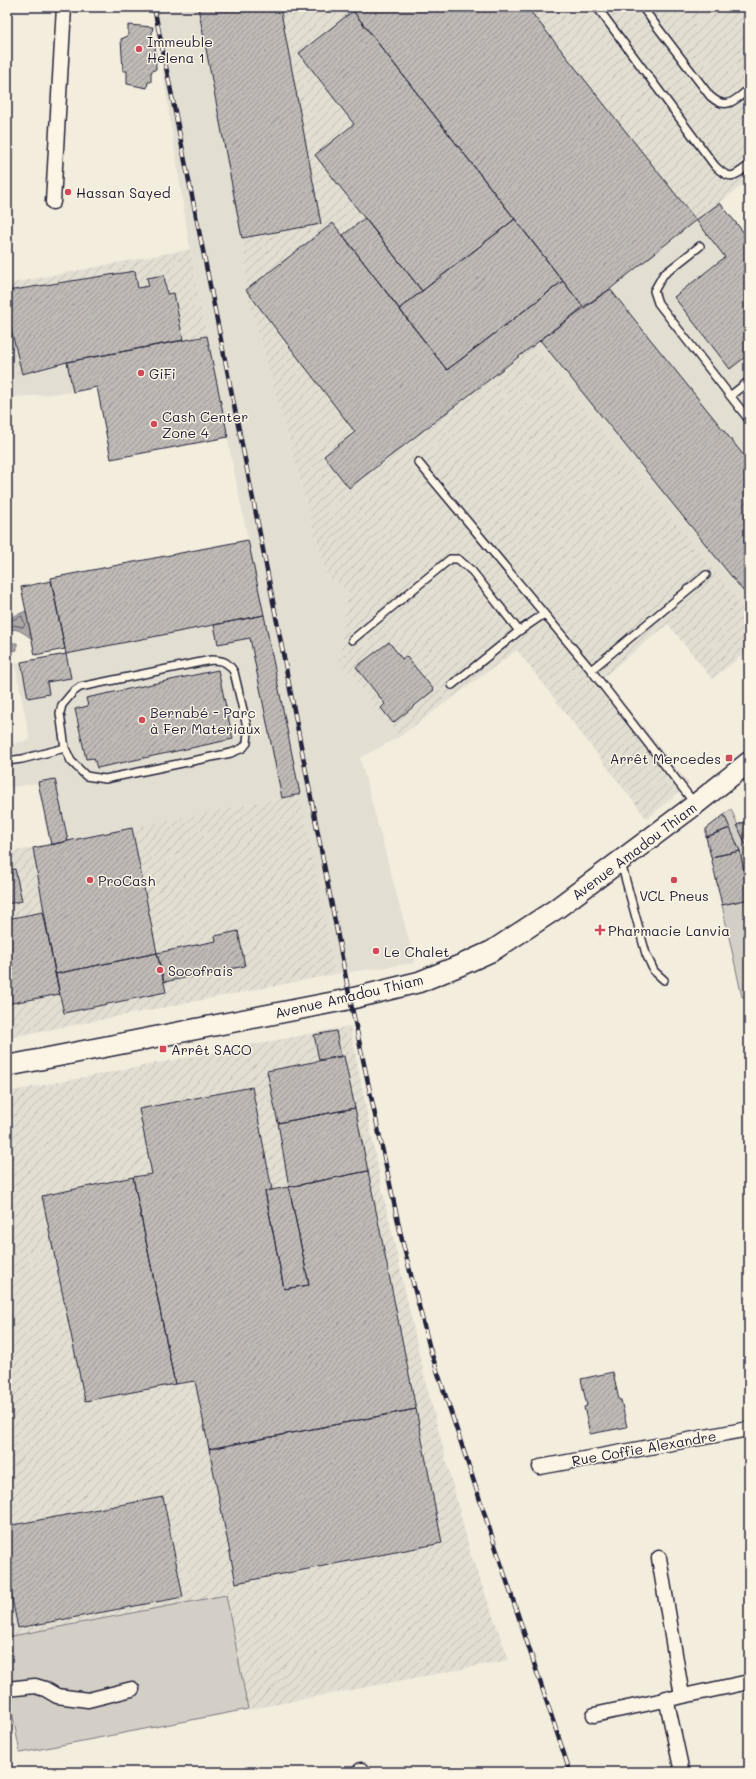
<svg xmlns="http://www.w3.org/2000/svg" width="756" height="1779" font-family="Mali,sans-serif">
  <defs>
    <pattern id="industrial-furrows" width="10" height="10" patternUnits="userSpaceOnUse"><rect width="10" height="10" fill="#e3ded2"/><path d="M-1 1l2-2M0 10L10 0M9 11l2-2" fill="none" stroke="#c2beb5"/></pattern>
    <pattern id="water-ripples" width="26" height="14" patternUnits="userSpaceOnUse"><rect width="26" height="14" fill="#aca7a6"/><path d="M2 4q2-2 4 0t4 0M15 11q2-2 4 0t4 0" fill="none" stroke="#8c8888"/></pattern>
    <pattern id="building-hatch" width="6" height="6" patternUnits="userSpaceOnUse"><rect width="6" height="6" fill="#bfbab6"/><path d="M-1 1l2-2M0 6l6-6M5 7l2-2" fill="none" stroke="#9b9795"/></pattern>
  </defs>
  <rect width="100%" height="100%" fill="#f3edde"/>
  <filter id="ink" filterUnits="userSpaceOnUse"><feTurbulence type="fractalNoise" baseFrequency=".025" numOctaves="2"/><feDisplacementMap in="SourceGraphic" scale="8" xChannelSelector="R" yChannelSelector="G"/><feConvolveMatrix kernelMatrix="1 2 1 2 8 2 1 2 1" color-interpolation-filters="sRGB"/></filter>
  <g filter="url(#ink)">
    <path fill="#e3ded2" d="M151,7H198L242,238L246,271V290L327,576L348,591L339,660L399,737L360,758L415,963L336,974L299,794L51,845L38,783L7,788V745L30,740L15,664L66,653L51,578L248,539L227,437L111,459L97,387L73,392L7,398V374H22L67,362L207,336L190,249L159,47Z
      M720,203L749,239V614L533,346Z"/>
    <path fill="url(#industrial-furrows)" d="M198,7H749V180L534,346L749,614V650L712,679L668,624L603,677L689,784L647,819L517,650L399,737L339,660L348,591L327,576L246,290V271L242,238Z
      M190,249L207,336L67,362L22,374H7V284Z
      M300,794L336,974L7,1038V853Z
      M350,1026L382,1188L425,1379L471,1555L509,1660L20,1753L7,1686V1092Z"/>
    <path fill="#d4cfc6" stroke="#7b7880" d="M731,809L747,847L749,855V893L740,851L724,815Z
      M749,899V996L742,997L722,905Z
      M226,1595L248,1709L20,1753L7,1686V1637Z"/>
    <path fill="url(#water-ripples)" stroke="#75727b" d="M26,611L32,639C24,633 8,620 8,641L10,643H17V650L7,652V619Z"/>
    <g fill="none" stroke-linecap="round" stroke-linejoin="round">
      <path stroke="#595766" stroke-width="1" d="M7,622L22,616L25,625L23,627L14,625L7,630"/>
    </g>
    <path fill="url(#building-hatch)" stroke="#22223b" d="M74,7H130V10Z
      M198,7H280L321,224L242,238Z
      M359,7H527L696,220L610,289L583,307L353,11Z
      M353,11L515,219L422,291L315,155L354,124L299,53Z
      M128,25L153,27L151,39L155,40L156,69L151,72V82H148L147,88L127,84V71H123L121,39L128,36Z
      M7,150L12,152L7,170Z
      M720,203L749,239V354L730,369L674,297L725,257L696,220Z
      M365,218L422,291L399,309L343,235Z
      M515,219L563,281L447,370L399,309Z
      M333,223L447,370L563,281L583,307L349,488L324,456L355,432L246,290Z
      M135,271L138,288L149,286L147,278L164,275L167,294L174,293L183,340L67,362L22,374L7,312V291Z
      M610,289L749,462V598L540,340Z
      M207,336L228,437L111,459L97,387L73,392L67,362Z
      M248,540L264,615L66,654L51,578Z
      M51,581L65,649L35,655L21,587Z
      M264,615L300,794L282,798L250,638L218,644L214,625Z
      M389,642L402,659L406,656L434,690L393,723L381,708L385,704L356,667Z
      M66,654L71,678L47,682L49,694L28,698L21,662Z
      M218,670L233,739L97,768L94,758L86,759L75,709L88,706L86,698Z
      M55,779L68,841L51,845L38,782Z
      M724,815L730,828L706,837V829Z
      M746,821L749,826V846L747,847L737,825Z
      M132,828L157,953L55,974L33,848Z
      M730,828L740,851L711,857L706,837Z
      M740,851L749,899L722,905L711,857Z
      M15,869L22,901L7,904V871Z
      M43,912L60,994L7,1004V919Z
      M238,931L245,966L164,982L157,953L216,941L215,936Z
      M157,953L166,992L64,1013L55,974Z
      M336,1031L341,1056L319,1060L314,1035Z
      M344,1056L355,1108L278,1123L267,1071Z
      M252,1087L272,1190L265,1191L284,1289L309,1285L289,1187L368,1171L416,1409L209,1449L195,1381L175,1384L133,1177L152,1174L139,1109Z
      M355,1108L368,1171L289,1187L278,1123Z
      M133,1177L175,1384L85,1401L42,1196Z
      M289,1187L309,1285L284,1289L265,1191Z
      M613,1372L619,1400H621L627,1427L590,1434L584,1407L587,1406L581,1379Z
      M416,1409L442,1543L236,1583L209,1449Z
      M163,1497L183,1597L18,1628L7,1574V1526Z"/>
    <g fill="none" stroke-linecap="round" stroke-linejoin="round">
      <defs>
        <path id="service" d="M597,7L715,166C730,181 734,177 749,165
          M642,7L710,96C726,111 734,101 749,89
          M700,246L663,275L654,291L658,303L749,420
          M730,396L749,381
          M418,462L591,670L695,804
          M352,640L450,559H458L472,571L519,631
          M211,660C223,660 228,662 234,672L248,731L247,743L243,748L231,753L105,779L86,776L71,761L65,748L60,713L62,705L73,692L80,687Z
          M591,670L706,575
          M452,685L519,631L544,614
          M7,761L22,759L65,748
          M621,863L646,954L654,971L664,980"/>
        <path id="minor" d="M53,202L64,7
          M540,1467L749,1429
          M659,1558L682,1696
          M7,1689L35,1686L45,1689L57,1696L88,1700L132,1689
          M666,1698L682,1772
          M594,1715L749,1682
          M361,1770L362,1772"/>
        <path id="secondary" d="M7,1066L350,999L419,982L461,965L492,951L556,909L696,804L749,762"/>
      </defs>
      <use href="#service" stroke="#22223b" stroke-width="10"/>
      <use href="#minor" stroke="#22223b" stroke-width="17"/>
      <use href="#secondary" stroke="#22223b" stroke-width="23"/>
      <use href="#service" stroke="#fcf5e5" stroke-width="7"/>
      <use href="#minor" stroke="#fcf5e5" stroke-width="14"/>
      <use href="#secondary" stroke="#fcf5e5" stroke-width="20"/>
      <defs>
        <path id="rail" d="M154,7L259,529L350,999L402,1240L430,1349L570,1772"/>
      </defs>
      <use href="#rail" stroke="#22223b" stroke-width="4.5"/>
      <use href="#rail" stroke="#fcf5e5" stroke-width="3" stroke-dasharray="9" stroke-linecap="butt"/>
    </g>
  </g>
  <g fill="#d1495b" stroke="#fcf5e5" stroke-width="1.5">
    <circle cx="139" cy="49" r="4"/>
    <circle cx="68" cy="192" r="4"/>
    <circle cx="141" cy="373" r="4"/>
    <circle cx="154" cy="424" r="4"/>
    <circle cx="142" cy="720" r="4"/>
    <rect x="725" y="754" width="8" height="8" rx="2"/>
    <circle cx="90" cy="880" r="4"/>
    <circle cx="674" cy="880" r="4"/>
    <path d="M598 924h4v4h4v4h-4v4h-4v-4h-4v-4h4z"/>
    <circle cx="376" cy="951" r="4"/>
    <circle cx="160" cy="970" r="4"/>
    <rect x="159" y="1045" width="8" height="8" rx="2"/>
  </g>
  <g text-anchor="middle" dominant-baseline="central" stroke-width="3" stroke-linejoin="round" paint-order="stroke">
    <g font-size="14" fill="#22223b" stroke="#fcf5e5" text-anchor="start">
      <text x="147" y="41">Immeuble<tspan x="147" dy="16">Helena 1</tspan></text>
      <text x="76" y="192">Hassan Sayed</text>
      <text x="149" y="373">GiFi</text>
      <text x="162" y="416">Cash Center<tspan x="162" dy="16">Zone 4</tspan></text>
      <text x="150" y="712">Bernabé - Parc<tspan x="150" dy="16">à Fer Materiaux</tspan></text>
      <text x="721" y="758" text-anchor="end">Arrêt Mercedes</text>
      <text x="98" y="880">ProCash</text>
      <text x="674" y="895" text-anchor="middle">VCL Pneus</text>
      <text x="608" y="930">Pharmacie Lanvia</text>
      <text x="384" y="951">Le Chalet</text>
      <text x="168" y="970">Socofrais</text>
      <text x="171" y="1049">Arrêt SACO</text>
    </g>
    <g font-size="14" fill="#22223b" stroke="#fcf5e5">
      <text transform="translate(634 851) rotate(-37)">Avenue Amadou Thiam</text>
      <text transform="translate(349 996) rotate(-13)">Avenue Amadou Thiam</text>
      <text transform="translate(644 1448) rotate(-10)">Rue Coffie Alexandre</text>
    </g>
  </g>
  <rect width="756" height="1779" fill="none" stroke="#fcf5e5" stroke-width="24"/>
  <rect x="12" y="12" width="732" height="1755" fill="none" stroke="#22223b" stroke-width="1.5" filter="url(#ink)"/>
</svg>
